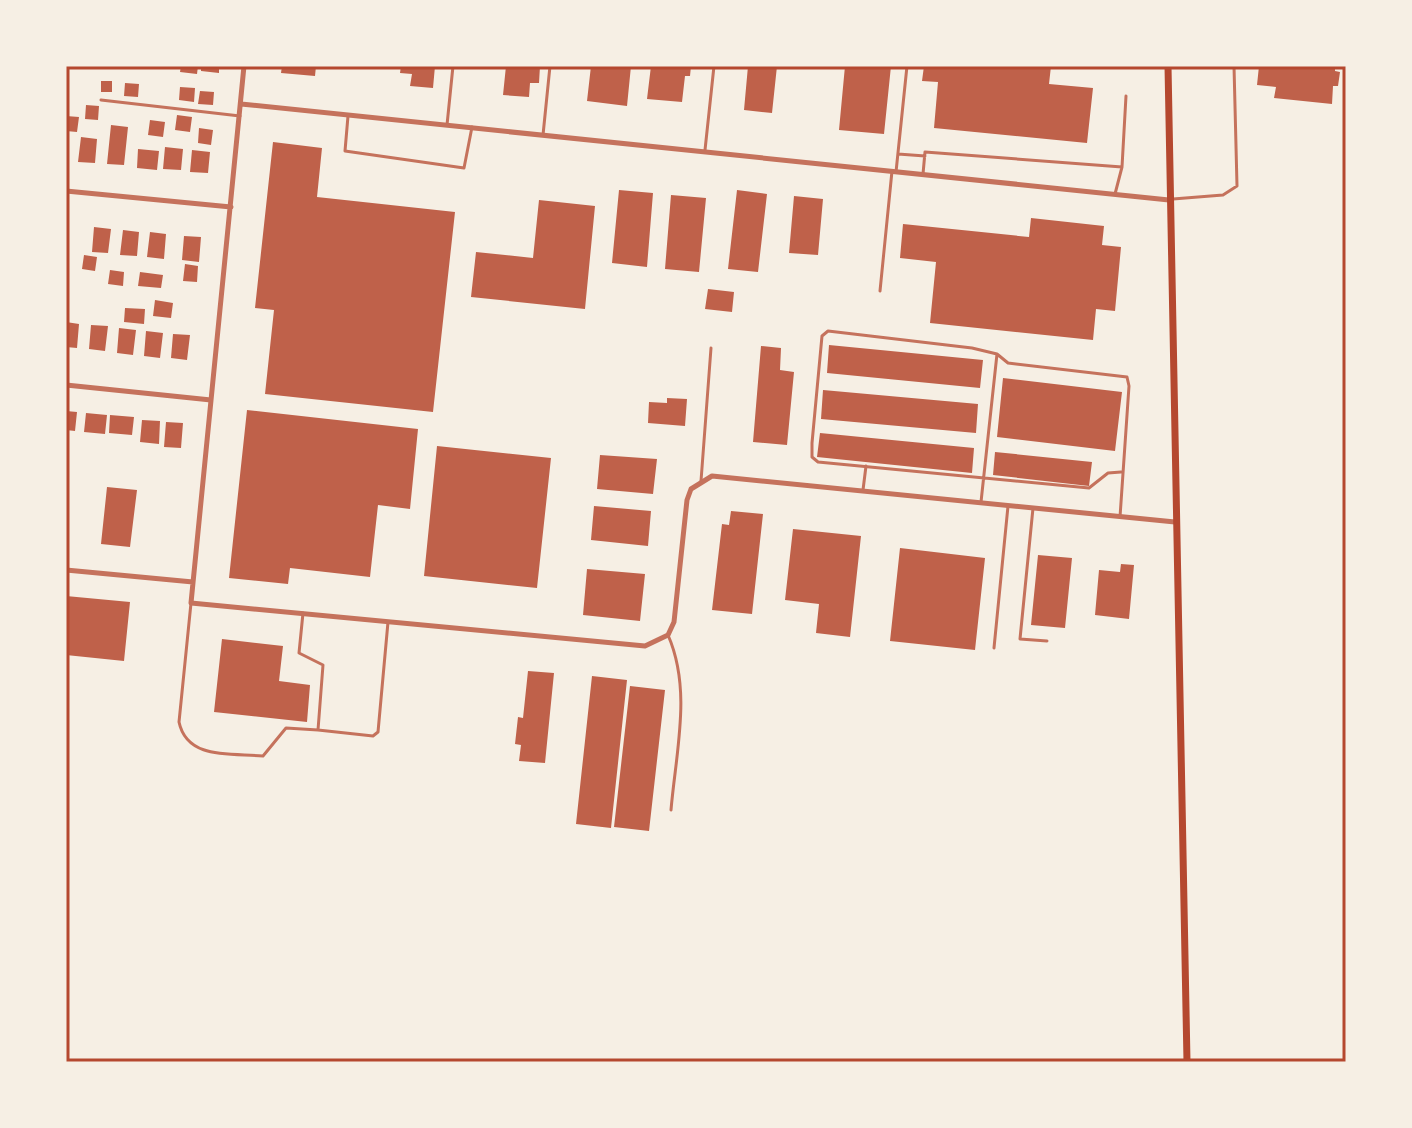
<svg xmlns="http://www.w3.org/2000/svg" width="1412" height="1128" font-family="'Titillium Web',sans-serif">
  <rect width="100%" height="100%" fill="#f6efe4"/>
  <path fill="#bf614a" d="M181,66H198L197,74L180,72Z
    M201,66H219V73L201,71Z
    M282,66H316L315,76L281,73Z
    M401,66H435L433,88L410,86L412,74L400,73Z
    M506,66H540L539,83H530L529,97L503,95Z
    M591,66H631L627,106L587,101Z
    M651,66H691L690,76H685L682,102L647,99Z
    M748,66H777L772,113L744,110Z
    M845,66H891L884,134L839,130Z
    M924,66H1051L1049,84L1093,88L1087,143L934,128L938,82L922,81Z
    M1259,66H1335V71L1340,72L1338,86H1333L1332,104L1274,98L1276,87L1257,85Z
    M101,81H112V92H101Z
    M125,83L139,84L138,97L124,96Z
    M180,87L195,88L194,102L179,100Z
    M200,91L214,92L213,105L198,104Z
    M86,105L99,106L98,120L85,119Z
    M177,115L192,117L190,132L175,130Z
    M66,116L79,117L77,132L66,131Z
    M150,120L165,122L163,137L148,135Z
    M111,125L128,127L124,165L107,164Z
    M199,128L213,130L211,145L198,143Z
    M81,137L97,139L95,163L78,162Z
    M273,142L322,148L317,197L455,212L433,412L265,394L274,310L255,308Z
    M165,147L183,149L181,170L163,169Z
    M138,149L159,151L157,170L137,168Z
    M192,150L210,152L208,173L190,172Z
    M619,190L653,193L647,267L612,263Z
    M737,190L767,194L758,272L728,269Z
    M671,195L706,198L699,272L665,269Z
    M794,196L823,199L818,255L789,253Z
    M539,200L595,206L585,309L471,297L476,252L533,258Z
    M1031,218L1104,226L1102,245L1121,247L1115,311L1096,309L1093,340L930,323L936,262L900,258L903,224L1029,237Z
    M94,227L111,229L108,253L92,252Z
    M123,230L139,232L137,256L120,255Z
    M150,232L166,234L164,259L147,257Z
    M184,236L201,237L199,262L182,260Z
    M84,255L97,257L95,271L82,269Z
    M185,264L198,266L197,282L183,281Z
    M110,270L124,272L123,286L108,284Z
    M140,272L163,275L161,288L138,286Z
    M708,289L734,292L732,312L705,309Z
    M155,300L173,303L171,318L153,316Z
    M125,308L145,309L144,324L124,322Z
    M66,322L79,324L77,348L66,347Z
    M91,325L108,326L105,351L89,349Z
    M119,328L136,330L133,355L117,353Z
    M146,331L163,333L160,358L144,356Z
    M173,334L190,335L187,360L171,358Z
    M829,345L983,360L980,388L827,373Z
    M761,346L781,348L780,370L794,372L787,445L753,442Z
    M1003,378L1122,392L1115,451L997,437Z
    M823,390L978,404L976,433L821,419Z
    M667,398L687,399L685,426L648,423L649,402L667,403Z
    M247,410L418,429L410,509L378,505L370,577L290,568L288,584L229,578Z
    M66,411L77,412L75,431L66,430Z
    M86,413L107,415L105,434L84,432Z
    M110,415L134,417L132,435L109,433Z
    M142,420L160,421L159,444L140,442Z
    M166,422L183,423L181,448L164,447Z
    M820,433L974,448L972,473L817,457Z
    M437,446L551,458L537,588L424,576Z
    M995,452L1092,462L1089,486L993,475Z
    M600,455L657,459L653,494L597,489Z
    M107,487L137,490L130,547L101,544Z
    M594,506L651,511L648,546L591,540Z
    M731,511L763,514L752,614L712,610L722,524L729,525Z
    M793,529L861,536L850,637L816,633L819,604L785,600Z
    M900,548L985,558L975,650L890,641Z
    M1038,555L1072,558L1065,628L1031,625Z
    M1121,564L1134,565L1129,619L1095,615L1099,570L1120,572Z
    M587,569L645,574L640,621L583,615Z
    M66,596L130,602L124,661L66,655Z
    M222,639L283,646L279,681L310,685L307,722L214,712Z
    M528,671L554,673L545,763L519,761L521,745L515,744L518,717L523,718Z
    M592,676L627,680L611,828L576,824Z
    M630,686L665,690L649,831L614,827Z"/>
  <g fill="none" stroke-linecap="round" stroke-linejoin="round">
    <path stroke="#c5725c" stroke-width="3" d="M101,100L240,116
      M348,116L345,151L464,168L472,127
      M447,125L453,66
      M543,135L550,66
      M705,150L714,66
      M898,154L925,156
      M896,172L907,66
      M923,174L925,152L1122,167
      M1115,194L1122,167L1126,96
      M1173,199L1223,195L1237,186L1234,66
      M880,291L892,171
      M701,481L711,348
      M863,490L866,466
      M981,502L997,354
      M1033,508L1020,639L1047,641
      M1120,517L1129,386L1127,377L1008,363L997,354L972,348L828,331L822,336L812,443V457L818,462L1089,488L1108,473L1121,472
      M191,603L179,722C187,760 231,753 263,756L286,728L318,730L323,665L299,653L303,613
      M668,635C692,690 676,751 671,810
      M994,648L1008,506
      M318,730L373,736L378,732L388,622"/>
    <path stroke="#c5725c" stroke-width="5" d="M244,66L191,603L645,646L668,635L674,622L687,500L691,489L712,476L1175,522
      M241,104L1169,200
      M66,191L231,207
      M66,385L211,400
      M66,570L193,582"/>
    <path stroke="#b5482f" stroke-width="7" d="M1168,66L1187,1062"/>
  </g>
  <rect width="1412" height="1128" fill="none" stroke="#f6efe4" stroke-width="136"/>
  <rect x="68" y="68" width="1276" height="992" fill="none" stroke="#b5482f" stroke-width="3"/>
</svg>
